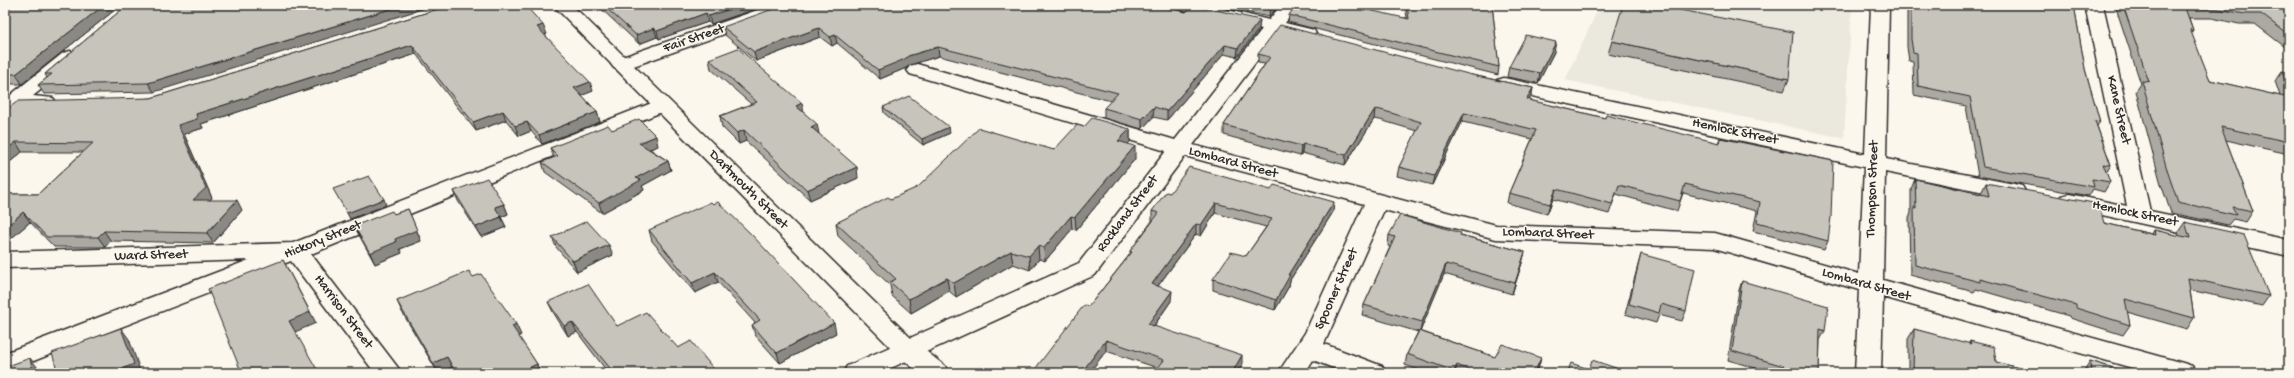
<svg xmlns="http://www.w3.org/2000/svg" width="2294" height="378" font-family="'Gochi Hand',sans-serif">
  <rect width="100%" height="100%" fill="#fbf7ec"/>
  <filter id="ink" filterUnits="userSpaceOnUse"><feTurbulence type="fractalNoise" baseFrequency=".025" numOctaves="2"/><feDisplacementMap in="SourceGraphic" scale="8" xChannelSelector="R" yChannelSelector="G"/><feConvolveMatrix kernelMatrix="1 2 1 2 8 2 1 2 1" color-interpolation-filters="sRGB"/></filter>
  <g filter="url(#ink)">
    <path fill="#ebe8de" d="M1600,5H1852L1844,138L1565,80Z"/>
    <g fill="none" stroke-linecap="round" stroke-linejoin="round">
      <defs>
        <path id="minor" d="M772,5H798L795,9L628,68L621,70L614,68L611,64L614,60Z
          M1175,5H1207L1269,20L1281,5H1299L1285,23L1314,30L1316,34L1314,38L1307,40L1278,33L1193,145L1496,225L1715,233L1859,274L1864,167L1504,90L1497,88L1494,84L1497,80L1504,78L1865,154L1871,5H1889L1886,159L2014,184L2022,186L2025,191L2022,196L2014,198L1885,172L1883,280L2183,363L2192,366L2196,373H2150L1883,297L1881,373H1855L1859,290L1714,248L1496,239L1384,210L1324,344L1382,366L1386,373H1346L1313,360L1305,373H1278L1305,333L1364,204L1185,156L1095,275L880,373H843L847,366L1079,263L1166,151L910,74L907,70L910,66L917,64L924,66L1175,140L1262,29L1178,9Z
          M2085,5H2103L2150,211L2289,240V256L2061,206L2058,201L2061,196L2069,194L2127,206Z
          M70,51L77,53L80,57L77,61L33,96L53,98L56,102L53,106L5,111V97H8L63,53Z
          M662,99L669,101L672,105L669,109L311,254L402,373H375L291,261L5,372V353L249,260L5,268V252L293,243Z"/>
        <path id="major" d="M553,5H572L917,344L945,366L949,373H919L899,356Z"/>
      </defs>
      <use href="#minor" stroke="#2b2b2b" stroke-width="3"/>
      <use href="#major" stroke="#2b2b2b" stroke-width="3"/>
      <use href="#minor" fill="#fbf7ec" fill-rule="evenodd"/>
      <use href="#major" fill="#fbf7ec" fill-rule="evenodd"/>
    </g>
    <path fill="#aba9a2" stroke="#2b2b2b" d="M5,5H121L22,84H5Z
      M127,5L154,92L44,94L38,85L47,78L45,74Z
      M451,5L547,34L545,35L593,91L582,95L597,112L600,122L542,144L531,131L519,136L506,120L476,131L416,54L201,124L203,128L184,134L212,198L210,200L242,210L213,243L111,241L105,247H54L30,222L6,243H5V194H38L83,152H22L5,166V111L151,98Z
      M597,5H768L711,24L708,22L659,39L657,37L639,44Z
      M1211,5H1279L1269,17Z
      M1405,5H1492L1499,67L1498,75L1288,22L1289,15L1407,18Z
      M1908,5H1944L1950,6L1949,5H2074L2085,69L2100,122L2097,126L2111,165L2106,173L2110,182L2104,192L2093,189L2089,196L1978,176L1966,106L1914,95L1913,62L1909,61L1907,47V7Z
      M2115,5H2289V50L2255,24H2239L2212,18H2189L2193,30L2191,33L2210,80L2280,96L2275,81L2282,71L2289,73V154L2226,140L2253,211L2246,222L2233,219L2228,225L2171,213L2161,184L2136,91L2141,84Z
      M723,27L1259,29L1237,57L1224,54L1167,120L1153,117L1142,129L1104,118V108L1111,101L939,56L910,65L906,68L880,79L837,43L832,46L820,37L756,61L725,35Z
      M1612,41L1789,79L1784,91L1608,54Z
      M1554,52L1538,83L1507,77L1509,67Z
      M1258,54L1472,75L1533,88L1531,97L1529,100L1533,101L1605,118L1718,143L1720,138L1828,241L1824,250L1753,231L1757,211L1683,193L1677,211L1616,194L1609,214L1553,199L1547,214L1507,203L1509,193L1532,139L1472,124L1462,122L1432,185L1397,176L1399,167L1417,131L1380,120L1374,119L1345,165L1302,153L1300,156L1224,135V125L1265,64L1258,63Z
      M709,59L804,113L819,134L858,178L810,200L746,141L739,144L722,127L720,116L751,104L711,69Z
      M883,107L950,133L923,145L884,113Z
      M1084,127L1130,129V142L1128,144L1135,159L1076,230L1072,229L1045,261L1039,259L1030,270L1013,264L956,297L949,291L911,313L892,296L890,285L838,236L836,223L891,199L1054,150Z
      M612,130L658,146L650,149L668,161L671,170L642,186L644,190L602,213L545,172L542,162L554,158L550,148Z
      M1915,179L1981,194V193L1986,183L2104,223L2152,234L2154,230L2179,236L2178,232L2185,222L2269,296L2262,306L2190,290L2194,318L2187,329L2127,312L2130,325L2123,335L2070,318L2069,316L1976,289L1974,292L1910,275L1909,217L1911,213V189Z
      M454,191L504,204L508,214L501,217L506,227L481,237L458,201Z
      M1170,193L1333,212L1290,280L1289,286L1275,310L1213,290V279L1246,256L1266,227L1215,213L1201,236L1196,234L1158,286L1171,301L1154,326L1242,366L1237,373H1154L1158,368L1106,351L1089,373H1032L1089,306L1130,254V251L1152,221V211Z
      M408,209L421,241L400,249L402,253L375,264L354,226L394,214Z
      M649,230L836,333L780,363L755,335L752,325L755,323L718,282L695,293L652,241Z
      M1389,235H1461L1525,252L1522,263L1512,294L1444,274L1420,331L1495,357L1541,358L1538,369L1536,373H1427L1405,365L1407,354L1418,332L1362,315L1364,305L1390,247L1388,246Z
      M552,237L613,255L577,272L556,247Z
      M1641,254L1686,311L1682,321L1659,315L1656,323L1625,314L1638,265Z
      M473,277L521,335L518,336L537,364L540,373H455L452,367L440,373H438L402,312L397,301Z
      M1742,281L1825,331L1820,340L1819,373H1772L1728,360L1739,290Z
      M548,302L617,326L678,348L606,370L577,332L568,336L553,312Z
      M1914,329L1968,344L1970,341L1996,362L2038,373H1908V339Z
      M2090,361L2130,373H2084L2083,372Z"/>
    <path fill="#8b8984" stroke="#2b2b2b" d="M104,5H121L22,84L16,74Z
      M403,5H435L154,92L148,83Z
      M741,5H768L711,24L709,16Z
      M1272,5H1279L1269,17L1270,8Z
      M706,13L708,22L659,39L657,31Z
      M1260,20L1259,29L1237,57L1238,48Z
      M543,25L547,34L540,36L537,27Z
      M654,28L657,37L639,44L636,35Z
      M819,28L820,37L756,61L754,52Z
      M835,35L837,43L832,46L830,37Z
      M1556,42L1554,52L1538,83L1540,73Z
      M412,45L416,54L201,124L203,128L184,134L212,198L199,210L193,200L178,125L196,114Z
      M1225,45L1224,54L1167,120V111Z
      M938,47L939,56L910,65L906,68L880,79L878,70L908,56Z
      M590,82L593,91L578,97L574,88Z
      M1533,88L1531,97L1524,109L1527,99Z
      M802,103L804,113L796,106Z
      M1154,107L1153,117L1142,129V119Z
      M1375,109L1374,119L1345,165L1346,155Z
      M503,111L506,120L476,131L473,122Z
      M597,112L600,122L542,144L539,135Z
      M1464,113L1462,122L1432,185L1434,176Z
      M527,122L531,131L519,136L515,126Z
      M817,124L819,134L811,127Z
      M949,127L950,133L923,145L922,139Z
      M1130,129V142L1118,154V141Z
      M744,130L746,141L739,144L737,133Z
      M656,136L658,146L642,152L639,143Z
      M16,142L22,152L5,166V151Z
      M1303,144L1302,153L1300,156L1301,146Z
      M1135,146V159L1076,230L1075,217Z
      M668,161L671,170L642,186L644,190L602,213L599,203L636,178Z
      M857,167L858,178L810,200L807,190Z
      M1556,189L1553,199L1547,214L1550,204Z
      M384,199L386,205L350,219L347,213Z
      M237,200L242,210L213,243L207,233Z
      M1334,202L1333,212L1290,280L1289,286L1275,310L1276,300L1288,275Z
      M1216,203L1215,213L1201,236V225Z
      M504,204L508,214L499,218L495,207Z
      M408,209L421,241L400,249L402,253L375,264L370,253L395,239Z
      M23,212L30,222L6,243L5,242V228Z
      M1071,216L1072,229L1045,261L1044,248Z
      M501,217L506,227L481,237L476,227Z
      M1196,224V234L1152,294V284Z
      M104,231L111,241L105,247L98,237Z
      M609,245L613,255L577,272L573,261Z
      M1038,246L1039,259L1030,270L1029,256Z
      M1011,251L1013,264L956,297L954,283Z
      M1525,252L1522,263L1512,294L1515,283Z
      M283,260L316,323L295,332L289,321Z
      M1446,264L1444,274L1420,332L1422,322Z
      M715,272L718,282L695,293L692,283Z
      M947,278L949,291L911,313L909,299Z
      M1172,291L1171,301L1148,334V324Z
      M572,322L577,332L568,336L564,326Z
      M834,323L836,333L780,363L777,353Z
      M516,324L521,335L516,337L512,326Z
      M121,328L129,339L141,373H112Z
      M1106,340V351L1089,373H1081Z
      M1242,355V366L1237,373H1232Z
      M447,357L452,367L440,373H438L433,363Z
      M30,358L38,368L39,373H33Z
      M1541,358L1538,369L1536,373H1534Z
      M537,364L540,373H517Z
      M1457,365L1455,373H1453Z"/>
    <path fill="#c7c4bc" stroke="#2b2b2b" d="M5,5H104L16,74H5Z
      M127,5H403L148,83L38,85L52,74H45Z
      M451,5H525L543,25L537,27L590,82L574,88L597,112L539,135L527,122L515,126L503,111L473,122L412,45L196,114L197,119L178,125L206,188L193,200H237L207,233L104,231L98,237H47L23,212L5,228V194H38L93,143L16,142L5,151V111L18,101L151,98Z
      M603,5H741L709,16L706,13L657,31L654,28L636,35Z
      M784,5H1154L1186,12L1194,5L1260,20L1238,48L1225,45L1167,111L1154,107L1142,119L1104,108L1118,93L938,47L908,56L905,59L878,70L835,35L830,37L819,28L754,52L723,27Z
      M1256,5H1272L1270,8Z
      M1296,5H1346L1409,19L1407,5H1492L1499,67L1289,15Z
      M1623,5H1655L1793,32L1789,79L1612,41Z
      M1911,5H1944L1957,7L1956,5H2074L2085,69L2100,122L2095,121L2111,165L2103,164L2110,182L2092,179L2094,187L1983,167L1970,97L1918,86L1917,53L1913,52L1911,39Z
      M2123,5H2289V35L2261,14H2245L2218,9L2185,8L2193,30L2190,29L2210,80L2289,98V142L2221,127L2253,211L2232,207L2236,215L2178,202L2168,173L2142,81L2149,82Z
      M1280,25L1472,75L1533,88L1527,99L1533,101L1605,118L1606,115L1719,143L1720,138L1833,161L1831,217L1828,241L1757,222L1760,202L1685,184L1680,201L1619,185L1612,204L1556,189L1550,204L1509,193L1536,130L1474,115L1464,113L1434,176L1399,167L1421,122L1381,110L1375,109L1346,155L1303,144L1301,146L1224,125L1270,57L1258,54Z
      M1526,35L1556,42L1540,73L1509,67Z
      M738,48L802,103L796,106L817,124L811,127L857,167L807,190L744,130L737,133L720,116L757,102L709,59Z
      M2282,71L2289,73V91Z
      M909,96L949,127L922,139L883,107Z
      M1092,118L1130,129L1118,141L1135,146L1075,217L1071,216L1044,248L1038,246L1029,256L1011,251L954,283L947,278L909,299L890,282L896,279L836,223L888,197L891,199L918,187L979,128L1054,150L1077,125L1084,127Z
      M639,119L656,136L639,143L668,161L636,178L641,180L599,203L542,162L558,156L550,148L608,125L612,130Z
      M1189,167L1271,190L1274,185L1334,202L1288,275H1290L1276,300L1213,279L1231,252L1246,256L1272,219L1216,203L1201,225L1196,224L1152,284L1172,291L1148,324L1242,355L1232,373H1154L1164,360L1106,340L1081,373H1032L1084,305L1089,306L1132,252L1130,251L1159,213L1152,211L1166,192L1170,193Z
      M369,176L384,199L347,213L333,189Z
      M487,178L504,204L495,207L501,217L476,227L454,191Z
      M1915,179L1989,196L1986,183L2099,204L2104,223L2155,235L2154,230L2190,238L2185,222L2244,235L2269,296L2188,278L2194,318L2125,299L2130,325L2076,308V305L1980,279V282L1915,265L1914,207L1916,208Z
      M711,202L713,204L718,202L752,235L834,323L777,353L752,325L760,320L715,272L692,283L649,230Z
      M408,209L417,230L395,239L396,242L370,253L354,226L392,211L394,214Z
      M1400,215L1461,233L1460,235L1525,252L1515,283L1446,264L1422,322L1364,305L1395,237L1389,235Z
      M587,221L609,245L573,261L552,237Z
      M1641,254L1695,269L1686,311L1661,304L1659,313L1629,304Z
      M283,260L310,312L289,321L319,373H234L233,372L240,369L208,289Z
      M469,271L473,277L481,274L516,324L512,326L537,364L517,373H456L447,357L433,363L397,301Z
      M1742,281L1828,306L1825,331L1820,329L1819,373H1784V366L1732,351Z
      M588,284L617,326L646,312L678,348L691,341L717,373H600L610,368L572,322L564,326L548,302Z
      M121,328L134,364L112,373H58L52,353Z
      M1914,329L1971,344L1970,341L1994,347L1996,362L2038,373H1913Z
      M1419,331L1495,357L1502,344L1541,358L1534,373H1477L1457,365L1454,371L1407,354Z
      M30,358L33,373H5V367Z
      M1592,360L1616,368L1615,373H1567L1571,363L1589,369Z
      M2090,361L2130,373H2091Z"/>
  </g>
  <g text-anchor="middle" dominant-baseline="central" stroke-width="3" stroke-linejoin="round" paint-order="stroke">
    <g font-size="14" fill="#2b2b2b" stroke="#fbf7ec">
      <text transform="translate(694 39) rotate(-19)">Fair Street</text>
      <text transform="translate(2118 110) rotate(77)">Kane Street</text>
      <text transform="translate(1735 132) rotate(12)">Hemlock Street</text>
      <text transform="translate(1233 163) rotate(15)">Lombard Street</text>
      <text transform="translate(1873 189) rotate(-88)">Thompson Street</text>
      <text transform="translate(748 190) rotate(45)">Dartmouth Street</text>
      <text transform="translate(1128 214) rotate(-53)">Rockland Street</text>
      <text transform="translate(2135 214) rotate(12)">Hemlock Street</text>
      <text transform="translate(1548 234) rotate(2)">Lombard Street</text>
      <text transform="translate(323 240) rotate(-22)">Hickory Street</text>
      <text transform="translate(151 256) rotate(-2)">Ward Street</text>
      <text transform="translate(1866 285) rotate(16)">Lombard Street</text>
      <text transform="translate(1337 289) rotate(-66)">Spooner Street</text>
      <text transform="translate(343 312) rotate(53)">Harrison Street</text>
    </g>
  </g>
  <rect width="2294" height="378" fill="none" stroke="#fbf7ec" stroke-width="20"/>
  <rect x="10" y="10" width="2274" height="358" fill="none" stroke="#2b2b2b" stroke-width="1.5" filter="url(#ink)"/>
</svg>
